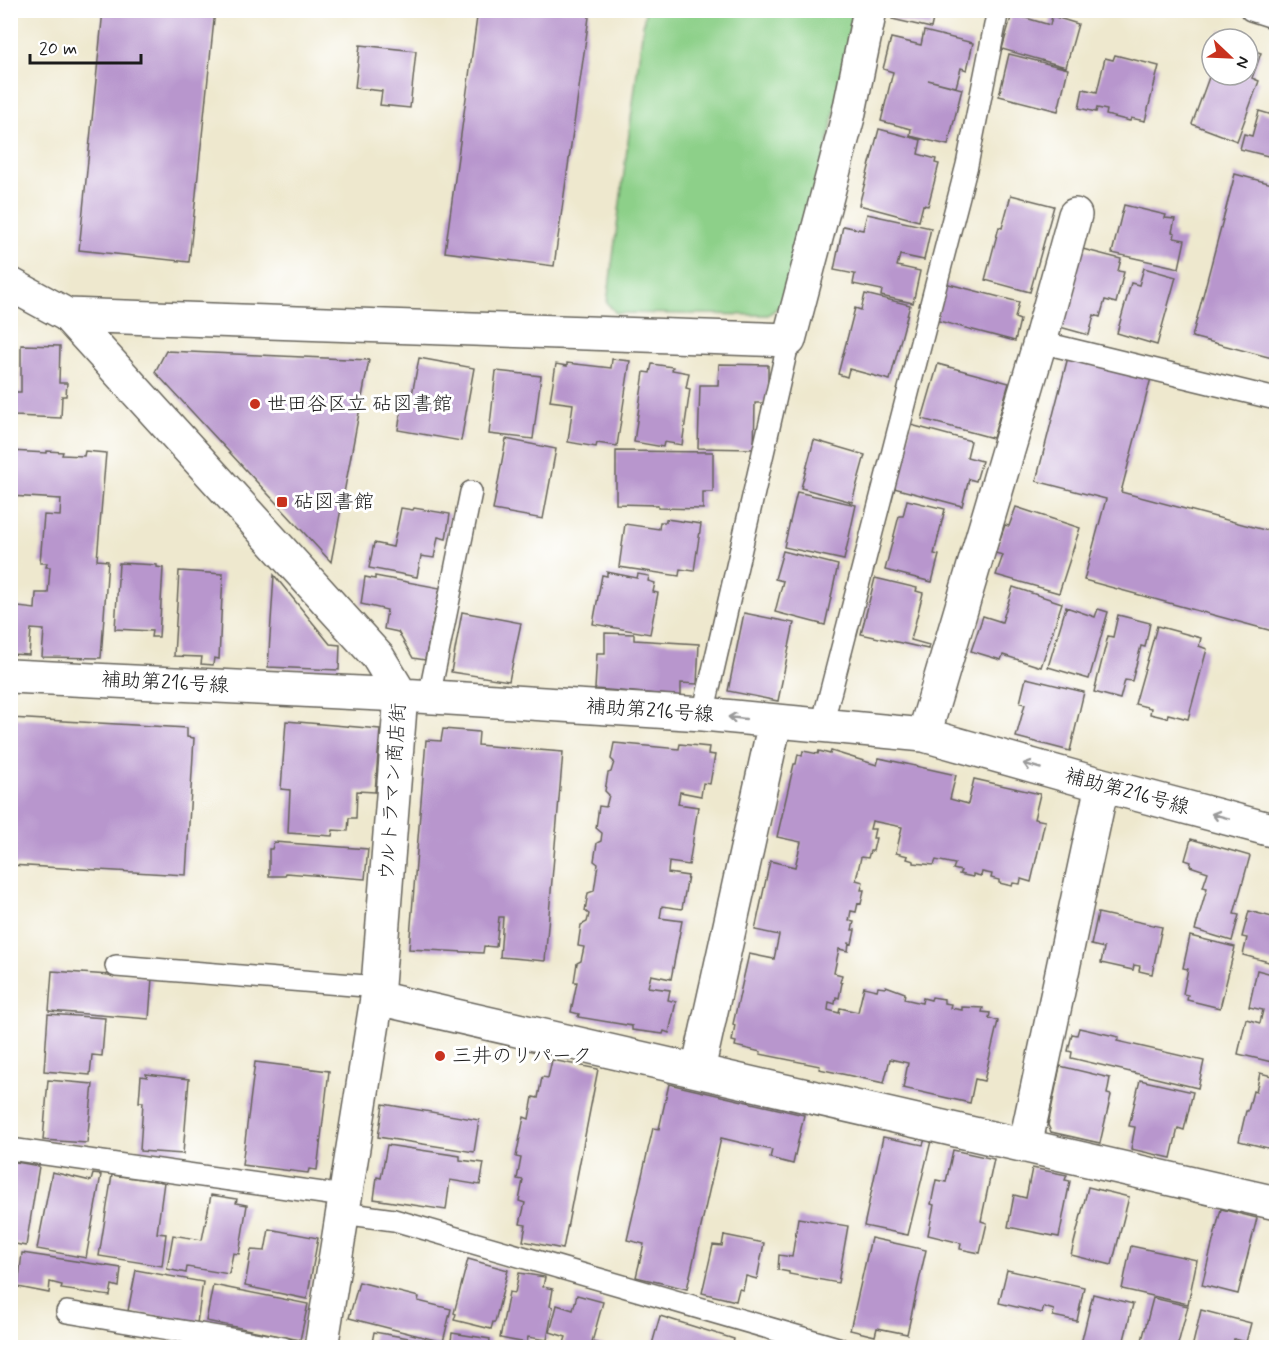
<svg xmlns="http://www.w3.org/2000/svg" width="1287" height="1358" font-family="Mynerve,'Klee One',sans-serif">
  <rect width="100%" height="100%" fill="#fff"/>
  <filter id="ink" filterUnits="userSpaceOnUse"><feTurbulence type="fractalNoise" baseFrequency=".0167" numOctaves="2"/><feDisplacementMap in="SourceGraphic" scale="12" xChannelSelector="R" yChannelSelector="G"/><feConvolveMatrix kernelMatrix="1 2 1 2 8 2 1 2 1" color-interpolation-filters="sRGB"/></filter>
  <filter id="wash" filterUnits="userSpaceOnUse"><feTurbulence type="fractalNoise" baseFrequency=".008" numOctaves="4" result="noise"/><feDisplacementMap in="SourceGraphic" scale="24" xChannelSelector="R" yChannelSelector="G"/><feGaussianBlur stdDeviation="1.35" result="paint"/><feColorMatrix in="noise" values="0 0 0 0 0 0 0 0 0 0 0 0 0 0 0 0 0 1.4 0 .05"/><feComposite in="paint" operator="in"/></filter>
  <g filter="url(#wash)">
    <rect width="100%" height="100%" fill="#eee8ce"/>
    <path fill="#8dd089" stroke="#547652" stroke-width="1.5" d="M645,11H856L827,147L780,306L768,315L616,313L607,303Z"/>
    <g id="blocks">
      <path fill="#b896cd" d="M103,10H215L189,262L79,250Z
        M478,10H590L554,266L445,252Z
        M894,10H935L931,28L892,19Z
        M1012,14L1050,25L1052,16L1078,24L1066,67L1002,49Z
        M1221,30L1245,39H1218Z
        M924,31L973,43L967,70L961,68L956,87L928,80L962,89L948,145L910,136L911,129L881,121L893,72L883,69L891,38L921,45Z
        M360,45L416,51L410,108L380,105L382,91L355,88Z
        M1248,49L1261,53L1252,78L1259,81L1237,141L1192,124L1212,69V75H1248Z
        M1009,54L1068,69L1058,111L999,96Z
        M1115,55L1159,66L1145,121L1131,118L1130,121L1106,115L1107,110L1097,108L1096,112L1079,108L1083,89L1097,92L1105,58L1113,60Z
        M1259,111L1276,116V158L1240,149L1244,134L1252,136Z
        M879,129L921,140L918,154L936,159L935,163L939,164L928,206L923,205L919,221L859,205Z
        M1235,174L1276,185V359L1192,337Z
        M1011,195L1054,206L1030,292L985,280L999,227L1002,228Z
        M1124,205L1166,215L1165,218L1175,219L1172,232L1175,233L1174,238L1185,240L1179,268L1112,253Z
        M867,214L931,228L924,260L900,255L897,266L920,271L913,303L881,296L882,290L853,284L855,274L834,270L843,226L863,230Z
        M1071,246L1121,259L1118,271L1124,272L1116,303L1105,300L1100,317L1094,315L1089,335L1056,326Z
        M1144,268L1176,277L1157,345L1117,333L1131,283L1139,285Z
        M945,283L1019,302L1015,318L1020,320L1015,341L935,320Z
        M865,294L910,305L890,380L849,369L847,377L838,374L855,308L861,310Z
        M21,345L60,346L59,383H67L66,396H62L61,418L14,416V392H21Z
        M166,351L369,360L331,562L155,372Z
        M1068,357L1151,378L1121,492L1276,533V632L1084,580L1106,499L1036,481Z
        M419,358L474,368L461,441L398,430L403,399L411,400Z
        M612,359L630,361L617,446L597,443L596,447L568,442L573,404L550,401L556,364L567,366V363L611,368Z
        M652,364L673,367L672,370L689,373L686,388L690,389L682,445L664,442L663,447L634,442L644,372L650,373Z
        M719,364L768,365V403H755L754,449L698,448L700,385H718Z
        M938,364L1009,383L993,438L922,419Z
        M496,371L541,376L533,439L489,434Z
        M911,425L971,441L967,457L982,461L976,481L969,479L962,506L894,488Z
        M506,439L556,449L543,519L493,510Z
        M814,440L865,455L852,502L801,488Z
        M10,451L47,453V451L63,452L62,455L84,456L85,451L106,453L97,560L108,561L101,658L42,657L44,630L31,629L29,655L10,654V606L35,609L36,593H48L50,567H46L47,563H40L44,515L60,516L61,499L10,496Z
        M616,451L713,452V492H703V509L658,508V505L616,504Z
        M797,492L856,505L844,560L784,547Z
        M907,500L945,509L934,554L939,555L932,582L885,570L899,516H903Z
        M1276,500V515L1272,514Z
        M1016,507L1080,528L1059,593L996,575L1003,555L995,553L1005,525L1009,526Z
        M401,508L413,510L414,508L450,514L446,539L438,537L434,558L421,556L417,577L369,568L374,543L393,547Z
        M666,519L701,524L694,571L680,569L679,576L619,567L625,524L659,529L660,522H666Z
        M783,551L838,565L825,625L775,612L783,581L775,579Z
        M119,563L157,565V567L163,568L159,637H151L152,631L115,629Z
        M179,571L223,574L219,659L214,658L213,665L201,664L202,657L174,656Z
        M607,572L637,578L638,574L649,576L648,581L655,583L653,592L658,593L650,634L593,624L602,575L607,576Z
        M274,575L330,644L340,645L339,670L268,667Z
        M375,576L440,588L425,660L413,658L398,632L384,629L387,610L361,604L365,577L375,579Z
        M875,578L917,588L916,591L923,593L911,640L929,645L928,649L861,634Z
        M1013,587L1062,603L1041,667L1003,655L1001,660L971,651L983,616L1002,622Z
        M1066,607L1095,617L1098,609L1108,612L1089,679L1048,667Z
        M462,612L521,623L509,681L451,672Z
        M744,613L794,623L778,701L728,691Z
        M1118,615L1150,623L1145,647L1141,646L1132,681L1125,680L1120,699L1094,692L1108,636L1113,637Z
        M1157,626L1201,638L1199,646L1207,649L1188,719L1168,714L1167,718L1150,714L1151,708L1135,704Z
        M605,633L634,634V640L699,644L697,684L681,683V696L595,689L597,653H605Z
        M1026,678L1084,692L1070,751L1016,737L1025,704L1020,703Z
        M10,718L187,728V737L194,738L186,875L10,865Z
        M286,721L380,729L375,792L357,791L356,818H349L348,831L333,830L332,836L288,833L290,790L281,789Z
        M443,729L479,732L478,745L563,752L545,961L500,957L503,917H499L496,947L484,946L483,953L409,949L426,740L441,741Z
        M614,743L679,749L680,744L709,747L708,754L715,755L710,784L703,783L701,796L680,792L678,804L698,807L689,865L669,862L668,873L688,876L682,909L662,906L660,918L682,921L671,979L651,975L648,987L670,990L668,1000L676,1002L669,1033L664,1031L663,1034L632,1030V1026L578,1017L579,1014L571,1012L577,982H574L577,963L581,961L584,947L578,946L581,925L587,922L589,914L585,911L588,893L594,891L598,864L594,861L597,843L601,841L602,833L596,828L599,806L606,807L609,795L605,791L608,773L611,772L614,762L611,759Z
        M803,751L818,754L819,751L830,754L831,751L877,765L879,758L956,775L950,799L968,804L974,779L1040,794L1034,819L1045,821L1031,882L1021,879L1020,884L1013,883L1012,886L999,883V880L991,878L992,874L982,872L981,876L973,874V877L959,874L961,871L953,869L955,864L936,860L934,865L914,863V861L907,859L908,856L896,853L902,827L872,821L870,829H875L873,838H876L873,851H870L868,858L861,857L856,880L863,882L861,890H864L861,904L858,903L856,912L851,911L849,921L854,922L852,930H855L852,944L849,943L848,951L839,949L834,973L842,975L840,982L842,983L839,998L836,997L835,1004L829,1002L828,1010L839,1013L840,1008L858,1012L864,987L877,990L878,987L885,988L886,986L905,993L904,999L922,1003L923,998L931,1000L932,997L944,999V1003L951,1004L950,1008L962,1010V1007L983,1008L982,1012L990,1013L989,1018L998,1021L984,1081L975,1079L970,1103L903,1088L908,1063L890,1059L884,1083L819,1069L820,1066L760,1054L761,1052L735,1046L736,1042L732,1041L735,1025L733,1024L749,954L774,959L779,935L755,930L770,861L795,867L801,842L777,837L794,764H796L798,754L802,756Z
        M1191,839L1250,856L1234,914L1239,915L1232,941L1195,930L1207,888L1203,887L1208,872L1190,866L1191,862L1185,860Z
        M274,842L368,849L365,879L286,873L285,876H269V849H272Z
        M1249,911L1276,918V964L1243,955L1247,938L1242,937Z
        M1098,913L1162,927L1152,974L1139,971L1140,966L1134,965L1133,970L1101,963L1104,948L1091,945Z
        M1190,936L1235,947L1220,1008L1187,1000L1188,995L1183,994L1188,969L1183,968Z
        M1257,970L1276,975V1063L1238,1054L1246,1019L1260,1023L1263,1010L1249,1007Z
        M52,971L152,978L149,1019L49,1011Z
        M48,1014L105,1018L102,1056L92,1055L90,1075L44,1071Z
        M1079,1028L1119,1037L1117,1041L1204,1061L1198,1088L1071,1058L1072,1052L1068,1051L1072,1034L1077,1035Z
        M552,1060L598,1069L563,1249L523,1241L526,1225L520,1224L525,1203L519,1201L523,1180L517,1179L521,1158L516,1157L524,1117L529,1119L533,1097L538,1098L542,1077L548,1078Z
        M255,1062L329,1071L317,1170L309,1169L308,1173L242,1165Z
        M1060,1066L1110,1078L1107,1094L1111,1095L1100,1143L1051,1132L1048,1125Z
        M1260,1073L1276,1077V1150L1239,1141L1246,1111H1248L1253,1091L1256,1092Z
        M146,1074L189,1079L183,1154L140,1151L143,1102H139L141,1076L147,1077Z
        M48,1080L93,1084L87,1143L43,1140Z
        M1140,1080L1193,1092L1184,1130L1178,1128L1171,1158L1131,1149L1135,1127L1129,1126Z
        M669,1084L804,1115L793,1164L770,1158L772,1150L721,1138L687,1289L636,1277L644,1244L627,1240L653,1128L659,1129Z
        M383,1104L479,1120L474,1152L378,1137Z
        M883,1137L923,1145L925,1139L931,1141L908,1235L864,1226Z
        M387,1145L460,1156V1160L484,1163L480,1185L450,1180L446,1210L374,1199L377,1177L381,1178Z
        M953,1150L994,1159L981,1221L987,1223L980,1253L960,1249L961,1243L928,1235L934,1205L931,1204L936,1180L946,1182Z
        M10,1161L39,1166L26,1246L10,1243Z
        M1032,1168L1067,1175L1065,1180L1070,1181L1059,1237L1008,1227L1014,1195L1026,1198Z
        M52,1172L91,1181L93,1174L101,1175L86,1258L37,1249Z
        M112,1175L164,1182L157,1233L166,1234L162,1266L99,1256Z
        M1088,1187L1129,1197L1112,1265L1071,1255Z
        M211,1195L237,1199L236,1203L247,1205L239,1254L233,1253L229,1274L187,1267L186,1273L167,1269L173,1235L202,1240Z
        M1221,1209L1257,1218L1238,1294L1202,1285Z
        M798,1218L848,1226L838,1283L789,1274V1272L778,1270L779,1255L792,1257Z
        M269,1229L318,1238L307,1299L245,1286L251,1250L265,1251Z
        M724,1235L764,1243L757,1279L746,1276L743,1290L739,1289L736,1301L702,1293L713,1245L722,1246Z
        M871,1238L926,1250L907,1334L877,1328L875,1336L850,1330Z
        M1131,1246L1197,1260L1188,1304L1122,1289Z
        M22,1253L121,1268L119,1287L112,1285L110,1296L61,1289L62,1285L50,1282L49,1293L18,1287Z
        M468,1259L508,1270L495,1322H493L491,1329L454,1320L456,1314L454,1313Z
        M136,1270L203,1282L197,1323L128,1311Z
        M1007,1270L1084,1287L1077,1321L1053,1316L1054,1310L1044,1307L1042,1313L999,1303Z
        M519,1273L545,1277L543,1287L553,1289L550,1306L553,1307L547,1340L528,1337L527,1343L500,1338L509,1292L515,1293Z
        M359,1282L419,1297L418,1301L451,1309L443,1342L349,1318Z
        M213,1285L308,1304L300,1340L206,1321Z
        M1093,1294L1133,1304L1122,1348H1080Z
        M577,1295L603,1302L592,1342L603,1345L602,1348H552L553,1343L563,1346L566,1337L550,1332L557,1305L573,1310Z
        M1153,1298L1188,1306L1177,1348H1140Z
        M1201,1310L1251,1323L1246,1342L1234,1339L1232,1348H1192Z
        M660,1316L734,1339L732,1348H651Z
        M374,1332L443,1344V1348H371Z
        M452,1333L490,1339L489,1348H450Z"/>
    </g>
  </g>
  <g filter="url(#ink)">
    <use href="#blocks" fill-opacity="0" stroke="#66635a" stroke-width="1.5"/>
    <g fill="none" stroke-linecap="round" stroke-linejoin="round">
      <defs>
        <path id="lane" d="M1251,10L1276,18
          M1040,342L1276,399
          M429,697L471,492
          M703,714L789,340
          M822,725L967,165L998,10
          M116,966L378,987
          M10,1149L344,1196
          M343,1213L394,1220L838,1348
          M67,1312L284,1348"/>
        <path id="street" d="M10,284L67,315L378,657L401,695L377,998L321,1348
          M67,315L789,340L848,117L870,10
          M10,676L401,695L703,714L924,735L1102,785L1276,831
          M924,735L1040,342L1075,215
          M377,998L1276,1203
          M698,1070L775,722
          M1025,1146L1102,785"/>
      </defs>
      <use href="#lane" stroke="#66635a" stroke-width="24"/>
      <use href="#street" stroke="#66635a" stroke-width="36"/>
      <use href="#lane" stroke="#fff" stroke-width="21"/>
      <use href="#street" stroke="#fff" stroke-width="33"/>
    </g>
    <defs><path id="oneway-shaft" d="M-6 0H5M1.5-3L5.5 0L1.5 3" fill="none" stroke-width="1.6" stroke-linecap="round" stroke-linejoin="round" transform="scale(1.5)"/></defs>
    <g stroke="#999">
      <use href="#oneway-shaft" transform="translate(737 718) rotate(-174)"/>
      <use href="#oneway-shaft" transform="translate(1032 766) rotate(-164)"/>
      <use href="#oneway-shaft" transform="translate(1220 816) rotate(-165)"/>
    </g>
  </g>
  <g fill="#c8321e" stroke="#fff" stroke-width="2">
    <circle cx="255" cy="404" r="6"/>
    <rect x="276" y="496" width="12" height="12" rx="3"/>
    <circle cx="440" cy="1056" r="6"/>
  </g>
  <g text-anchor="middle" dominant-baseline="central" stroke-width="6" stroke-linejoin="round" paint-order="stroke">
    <g font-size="20" fill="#1c1c1c" stroke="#fff" text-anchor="start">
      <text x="267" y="404">世田谷区立 砧図書館</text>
      <text x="294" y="502">砧図書館</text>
      <text x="452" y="1056">三井のリパーク</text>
    </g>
    <g font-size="20" fill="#1c1c1c" stroke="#fff">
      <text transform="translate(165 683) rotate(3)">補助第216号線</text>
      <text transform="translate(650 711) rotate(4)">補助第216号線</text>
      <text transform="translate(393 792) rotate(-86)">ウルトラマン商店街</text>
      <text transform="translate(1127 792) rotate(15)">補助第216号線</text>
    </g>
  </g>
  <rect width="1287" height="1358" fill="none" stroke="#fff" stroke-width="36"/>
  <g transform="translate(1230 57) rotate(113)"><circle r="28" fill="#ffffff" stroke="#a4a4a4" stroke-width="1.5"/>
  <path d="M0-4.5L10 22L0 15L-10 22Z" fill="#c8321e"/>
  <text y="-9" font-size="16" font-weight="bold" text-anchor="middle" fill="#1c1c1c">N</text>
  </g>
  <path d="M30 54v9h111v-9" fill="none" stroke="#1c1c1c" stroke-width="3"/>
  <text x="39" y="54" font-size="18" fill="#1c1c1c" stroke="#ffffff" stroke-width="4.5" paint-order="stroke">20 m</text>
</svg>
